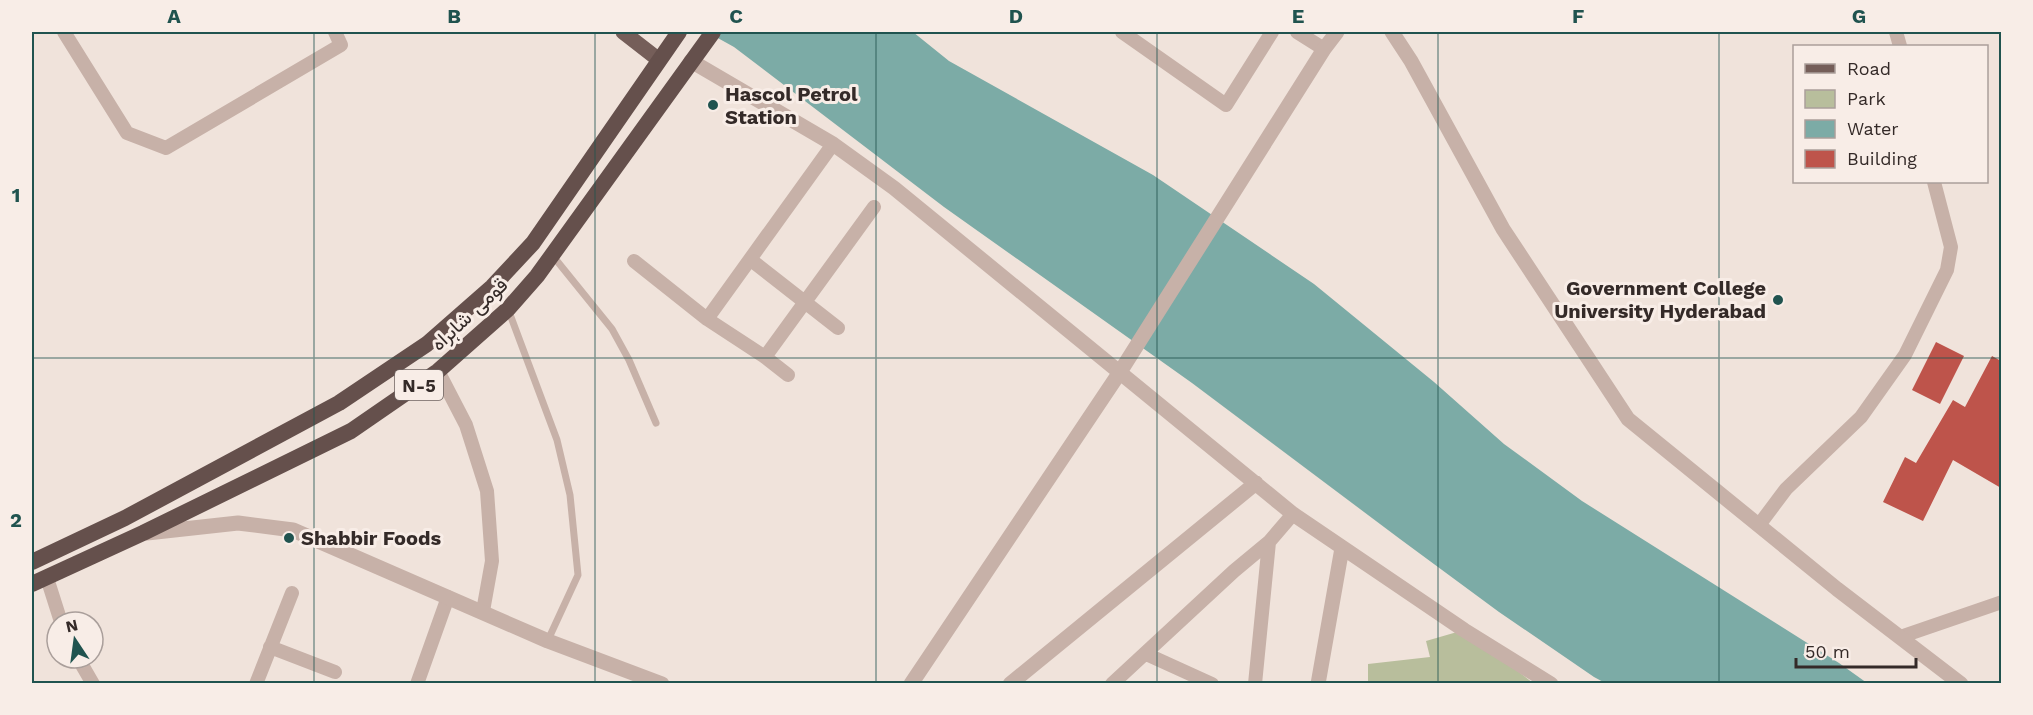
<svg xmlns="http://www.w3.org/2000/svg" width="2033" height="715" font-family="'Work Sans',Vazirmatn,sans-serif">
  <rect width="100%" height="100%" fill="#f0e3db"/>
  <path fill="#b8be9c" d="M1464,630L1533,683L1368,684V664L1430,657L1426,641Z"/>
  <path fill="#7caba6" d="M707,32H913L949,61L1153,175L1314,284L1434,382L1504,444L1582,501L1839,663L1867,683L1607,684L1594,677L1499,612L1400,539L1192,383L944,207L734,47Z"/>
  <path fill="#be544b" d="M1936,342L1964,356L1940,404L1912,390Z
    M1992,356L2001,361V488L1953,460L1923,521L1883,502L1905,457L1916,463L1953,400L1965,407Z"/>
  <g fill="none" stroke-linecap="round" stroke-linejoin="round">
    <path stroke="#c7b1a8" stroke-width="7" d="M553,256L612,329L629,360L656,423
      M508,309L557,440L570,495L578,575L548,640"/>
    <path stroke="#c7b1a8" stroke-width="14" d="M64,32L127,133L166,148L341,45L335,32
      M1122,32L1226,105L1272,32
      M1297,32L1324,49
      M1896,32L1900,46
      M751,260L838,328
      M634,261L707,319L765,357L788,375
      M707,319L833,144
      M765,357L874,207
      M438,371L466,425L487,491L492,561L483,611
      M1759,525L1786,489L1861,417L1905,355L1947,270L1951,247L1934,182
      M47,578L61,622
      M1900,637L2002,602
      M270,647L335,672
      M1146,654L1212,684
      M78,658L93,684
      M256,684L292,593
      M417,684L448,597
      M1112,684L1234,571L1269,542L1293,514
      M1255,684L1269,542"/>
    <path stroke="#c7b1a8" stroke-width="15" d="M1392,32L1411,61L1503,229L1628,419L1837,589L1961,684
      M691,61L833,144L894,188L1293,514L1464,630L1551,684
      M147,533L238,523L293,530L548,641L662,684
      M911,684L1120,372L1324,49L1337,32
      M1010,684L1256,483
      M1318,684L1342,548"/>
    <path stroke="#755e59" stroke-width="15" d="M623,32L659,60"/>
    <path stroke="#65504c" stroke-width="16" d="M32,562L125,518L339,403L427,344L492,287L533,243L679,32
      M32,584L143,533L351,431L438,371L508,309L537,276L713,32"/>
  </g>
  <path fill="none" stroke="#20534f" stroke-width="1.5" stroke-opacity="0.55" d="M314,32V684M595,32V684M876,32V684M1157,32V684M1438,32V684M1719,32V684M32,358H2002"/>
  <g fill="#20534f" stroke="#f8ede7" stroke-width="2">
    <circle cx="713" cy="105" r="6"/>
    <circle cx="1778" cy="300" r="6"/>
    <circle cx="289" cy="538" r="6"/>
  </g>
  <g text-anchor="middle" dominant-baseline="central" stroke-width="6" stroke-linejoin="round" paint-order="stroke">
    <rect fill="#f8ede7" stroke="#6f6461" stroke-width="1.5" x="395" y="370" width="48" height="30" rx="4.5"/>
    <g font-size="18" font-weight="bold" fill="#342a28">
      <text x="419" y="385">N-5</text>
    </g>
    <g font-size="20" font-weight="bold" fill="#342a28" stroke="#f8ede7" text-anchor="start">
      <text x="725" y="94">Hascol Petrol<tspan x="725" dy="23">Station</tspan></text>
      <text x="1766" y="288" text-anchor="end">Government College<tspan x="1766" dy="23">University Hyderabad</tspan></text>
      <text x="301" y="538">Shabbir Foods</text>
    </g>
    <g font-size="20" fill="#342a28" stroke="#f8ede7">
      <text transform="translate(469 314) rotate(-43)">قومی شاہراہ</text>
    </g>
  </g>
  <rect width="2033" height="715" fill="none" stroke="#f8ede7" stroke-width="66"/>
  <rect x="1793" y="45" width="195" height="138" fill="#f8ede7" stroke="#aa9f9b" stroke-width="1.5"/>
  <rect x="1805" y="64" width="30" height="9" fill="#755e59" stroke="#aa9f9b" stroke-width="1.5"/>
  <text x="1847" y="75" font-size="18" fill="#342a28">Road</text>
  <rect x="1805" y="90" width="30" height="18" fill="#b8be9c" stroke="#aa9f9b" stroke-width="1.5"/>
  <text x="1847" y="105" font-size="18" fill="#342a28">Park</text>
  <rect x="1805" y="120" width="30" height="18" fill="#7caba6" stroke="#aa9f9b" stroke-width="1.5"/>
  <text x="1847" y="135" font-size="18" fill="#342a28">Water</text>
  <rect x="1805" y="150" width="30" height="18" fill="#be544b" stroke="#aa9f9b" stroke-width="1.5"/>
  <text x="1847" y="165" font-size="18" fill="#342a28">Building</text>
  <g transform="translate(75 640) rotate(347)"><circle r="28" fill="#f8ede7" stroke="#aa9f9b" stroke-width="1.5"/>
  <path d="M0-4.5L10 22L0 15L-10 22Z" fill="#20534f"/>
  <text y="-9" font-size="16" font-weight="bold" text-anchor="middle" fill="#342a28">N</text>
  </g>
  <path d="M1796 658v9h120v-9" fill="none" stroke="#342a28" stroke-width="3"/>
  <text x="1805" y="658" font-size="18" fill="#342a28" stroke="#f8ede7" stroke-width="4.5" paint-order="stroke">50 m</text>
  <rect x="33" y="33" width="1967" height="649" fill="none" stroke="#20534f" stroke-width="2"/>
  <g font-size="20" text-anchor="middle" font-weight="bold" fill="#20534f">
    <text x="174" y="23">A</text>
    <text x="454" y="23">B</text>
    <text x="736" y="23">C</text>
    <text x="1016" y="23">D</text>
    <text x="1298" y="23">E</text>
    <text x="1578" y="23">F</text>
    <text x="1859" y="23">G</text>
    <text x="16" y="202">1</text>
    <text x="16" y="527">2</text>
  </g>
</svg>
